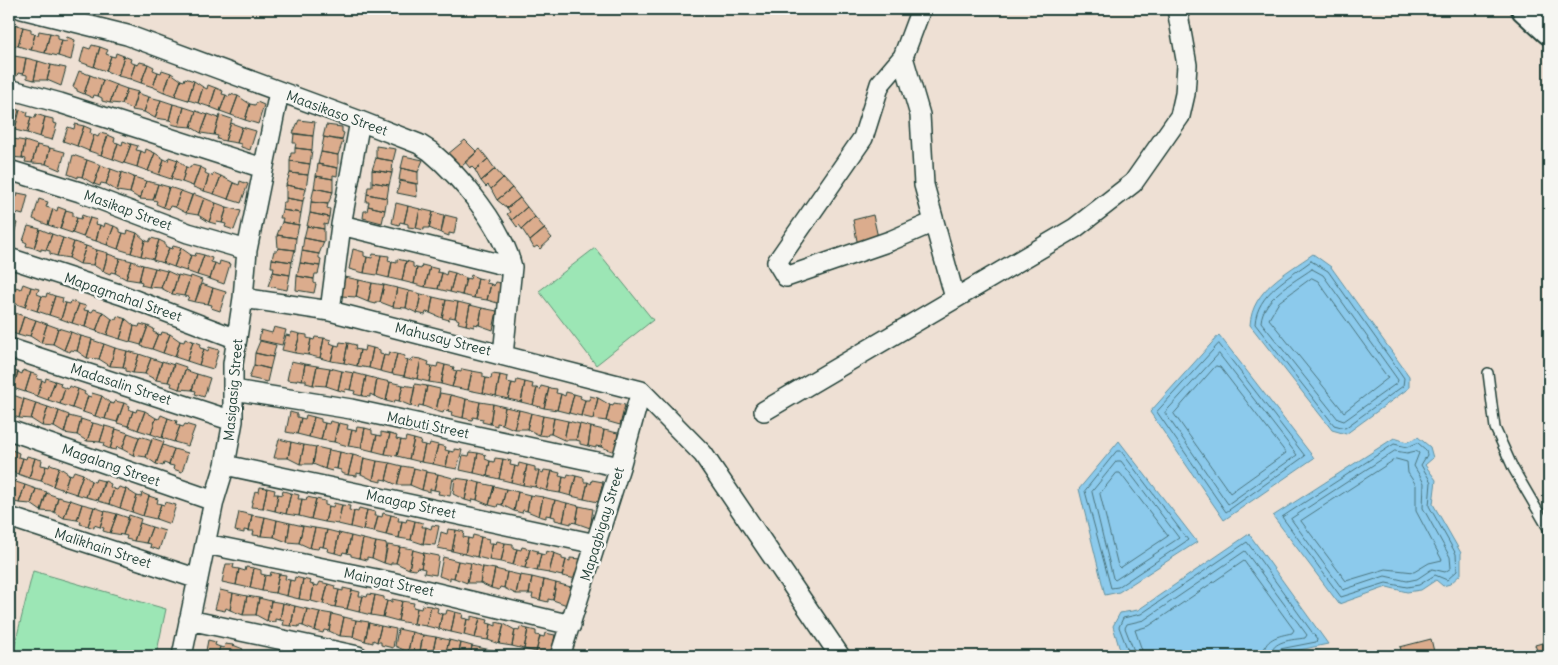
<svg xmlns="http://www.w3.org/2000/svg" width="1558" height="665" font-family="Delius,sans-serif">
  <rect width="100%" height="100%" fill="#eee0d4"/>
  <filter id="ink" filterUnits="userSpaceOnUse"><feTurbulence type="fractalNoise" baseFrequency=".02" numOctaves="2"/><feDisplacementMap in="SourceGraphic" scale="10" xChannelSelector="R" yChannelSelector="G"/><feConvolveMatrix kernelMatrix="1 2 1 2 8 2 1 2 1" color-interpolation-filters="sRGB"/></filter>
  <g filter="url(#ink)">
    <path fill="#9ce6b5" stroke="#5e9274" d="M595,248L653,320L596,365L539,291Z
      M33,571L166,609L156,656H12Z"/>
    <path fill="#8ccaec" stroke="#6092a2" d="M1313,254L1331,267L1409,376V388L1346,434L1332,430L1250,325C1252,290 1286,273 1313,254Z
      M1219,335L1314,458L1224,520L1150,412Z
      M1418,437L1430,447L1433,458L1425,465L1436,480L1433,504L1461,553V574L1450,584L1443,586L1436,580L1421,590L1407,592L1387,587L1339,604L1273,516L1394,438L1407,442Z
      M1119,441L1197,542L1119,592L1105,595L1079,489Z
      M1249,534L1328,644L1271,656H1126L1119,647L1113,626L1120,613L1138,610Z"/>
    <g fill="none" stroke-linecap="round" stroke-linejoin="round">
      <path stroke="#4b757e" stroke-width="1" d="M1311,261L1328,271L1404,378L1403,386L1345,428L1334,425L1255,324C1257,293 1289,278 1311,261Z
        M1312,269L1323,275L1398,380L1397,383L1344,421L1338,419L1261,322C1263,297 1294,282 1312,269Z
        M1312,278L1318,281L1388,378L1344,412L1269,319L1279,302Z
        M1219,344L1305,456L1226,512L1157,412Z
        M1219,354L1297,455L1228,504L1165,413Z
        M1216,366L1220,367L1286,453L1230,493L1174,414Z
        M1418,443L1426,450L1427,455L1421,465L1431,482L1429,506L1456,554L1457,571L1447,580L1435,575L1419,585L1407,587L1386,583L1341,597L1282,517L1394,444L1407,447Z
        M1117,451H1121L1188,540L1118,587L1111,588L1085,491Z
        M1395,451L1407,453L1416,451L1419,453L1414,466L1424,483L1423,508L1450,557L1451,568L1445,572L1432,569L1417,579L1407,581L1385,576L1343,590L1291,519Z
        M1396,459L1407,462L1408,473L1416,485V511L1442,560L1429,563L1414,572L1386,569L1346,581L1301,521Z
        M1117,461H1121L1179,538L1115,580L1113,578L1092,492Z
        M1117,473H1120L1168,536L1120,568L1118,566L1100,494Z
        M1130,656L1119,627L1123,618L1141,614L1247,542L1317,639L1316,642L1280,649L1277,656
        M1136,656L1125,628L1127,624L1144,620L1245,551L1307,635L1305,638C1292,640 1272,640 1270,656
        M1144,656L1135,630L1149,626L1244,561L1294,630L1292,633C1278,636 1264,638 1263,656"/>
    </g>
    <path fill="#dbac8d" stroke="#1f3d34" d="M15,24L23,27L18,46L9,44L10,27L14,28Z
      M23,27L31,29V33L35,34L31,50L18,46Z
      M39,31L50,33L45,53L31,50L35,34L38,35Z
      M50,33L58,35V39L62,40L58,56L45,53Z
      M67,37L75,40L71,60L58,56L62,40L66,41Z
      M92,45L100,47L94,67L80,62L84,47L90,49Z
      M100,47L108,50L106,54L111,56L106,71L94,67Z
      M116,53L124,56L118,76L106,71L111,56L115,57Z
      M9,54L14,56L9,73Z
      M14,56L26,58L23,74L18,73L17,76L10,74Z
      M124,56L131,59L130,62L135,64L130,79L118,76Z
      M26,58L38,61L34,80L27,78V75L23,74Z
      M38,61L51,65L47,80H34Z
      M140,62L148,64L141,83L130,79L135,64L138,65Z
      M148,64L154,67L153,70L158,72L153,87L141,83Z
      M51,65L66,68L61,86L47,80Z
      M162,70L171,73L164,92L153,87L158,72L161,73Z
      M79,71L90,75L84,94L77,91V89L73,87Z
      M171,73L181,80L175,96L164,92Z
      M90,75L103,80L98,96L94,95L93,98L84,94Z
      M185,78L194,81L188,100L175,96L181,80L184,81Z
      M103,80L116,85L110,103L102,101V98L98,96Z
      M194,81L203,87L198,103L188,100Z
      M116,85L127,89L122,104L110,103Z
      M208,85L216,88L210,107L198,103L203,87L207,89Z
      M216,88L223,91L222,94L226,95L220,111L210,107Z
      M127,89L138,92L132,110L122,104Z
      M137,93L149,97L144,112L132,110Z
      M230,94L238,96L231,115L220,111L226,95L229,97Z
      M238,96L250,104L245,120L231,115Z
      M149,97L161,100L155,118L144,112Z
      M161,100L173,104L169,120L155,118Z
      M257,102L264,105L258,124L245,120L250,104L255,105Z
      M173,104L184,107L179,126L171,124L172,121L169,120Z
      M184,107L196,111L191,127L179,126Z
      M9,108L19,110L14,130L9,129Z
      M20,110L28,112L27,116L31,117L27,133L15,130Z
      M196,111L208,115L201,133L191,127Z
      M36,114L45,117L40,137L27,133L31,117L35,118Z
      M208,114L219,118L214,135L201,133Z
      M220,115L232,119L225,141L217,139L218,136L214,135Z
      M45,117L53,119V123L57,124L52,140L40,137Z
      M299,120L315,122L313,136L293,133Z
      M231,123L242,127L237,143L225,141Z
      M75,124L84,126L77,146L63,141L68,127L74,129Z
      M326,125L342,127V132L344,133L342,140L323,137Z
      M84,126L91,129L90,133L94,135L89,151L77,146Z
      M242,127L256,131L250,150L241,147V144L237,143Z
      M100,133L108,135L101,155L89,151L94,135L98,137Z
      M294,134L313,136L312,150L295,148L296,143H293Z
      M108,135L115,138L114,142L118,143L113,159L101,155Z
      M324,137L343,141L338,155L321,152Z
      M9,138L13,139L9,154Z
      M13,139L25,141L22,158L9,157Z
      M465,140L477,152L460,168L448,154Z
      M25,141L37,145L32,163L25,162L26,159L22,158Z
      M123,141L131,144L124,163L113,159L118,143L122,145Z
      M131,144L138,146L136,150L141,151L137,167L124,163Z
      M37,145L50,148L46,164L32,163Z
      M376,146L396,149L393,161L376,158Z
      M50,148L65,152L60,170L46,164Z
      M295,148L312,150L310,164L290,161L291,153H295Z
      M146,149L155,153L148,171L137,167L141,151L145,153Z
      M480,149L488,159L475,170L471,166L470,168L465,162Z
      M321,152L338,155V168L318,164Z
      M155,153L164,159L159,175L148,171Z
      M73,155L87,160L82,177L78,176V178L68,174Z
      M404,156L423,160L418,172L401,168Z
      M169,157L178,160L171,179L159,175L164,159L168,161Z
      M376,158L393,161L392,173L372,170Z
      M488,159L495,169L481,181L475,170Z
      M87,160L101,165L94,184L82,177Z
      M178,160L186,167L182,182L171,179Z
      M290,161L310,164L308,175L290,173Z
      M318,164L338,168L337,176L333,175V179L316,176Z
      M101,165L111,169L106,184L101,183L100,186L94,184Z
      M192,165L200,167L193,186L182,182L186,167L190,168Z
      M200,167L206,170L205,173L209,175L204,191L193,187Z
      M401,168L418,172V184L399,180Z
      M111,169L122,173L117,191L106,184Z
      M495,169L503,178L491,189L488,185L486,187L481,181Z
      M372,170L392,173L389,185L372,182Z
      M122,172L134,177L130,193L117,191Z
      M214,173L221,176L214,194L204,191L209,175L212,176Z
      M290,173L308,175L306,189L286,185Z
      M221,176L234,183L228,199L214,194Z
      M316,176L333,179V192L314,188Z
      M134,177L146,181L140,199L130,193Z
      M503,178L512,188L497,200L491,189Z
      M146,181L158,184L153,200L140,199Z
      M240,181L248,184L241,203L228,199L234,183L239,185Z
      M400,181L416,184L417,197L397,193Z
      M372,182L389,185L387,198L367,194L368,187H372Z
      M158,184L169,187L163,207L156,204L157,201L153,200Z
      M286,185L306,189L303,201L286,198Z
      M169,187L181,191L175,207L170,206L169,209L163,207Z
      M314,188L333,192L328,204L311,202Z
      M512,188L520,198L507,208L497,200Z
      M9,191V195H13L9,211Z
      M181,191L192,195L186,213L175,207Z
      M18,193L28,195L23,215L9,211L13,195L17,197Z
      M193,194L204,198L198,215L186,213Z
      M367,194L387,198L385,210L368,206L369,202H366Z
      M204,198L216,203L209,222L198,215Z
      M286,198L303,201L301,213L282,210L283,202H286Z
      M520,198L527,207L512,220L507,214L510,212L507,208Z
      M39,199L48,202L46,207L53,209L48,225L33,219Z
      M311,202L328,204L327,208L330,209L329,217L310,213Z
      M216,203L227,207L222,223L217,222L216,224L209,222Z
      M396,203L408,206L404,223L400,222L399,225L392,223Z
      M368,206L385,210L382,223L363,218L364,211H367Z
      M408,206L420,209L416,228L408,227V224L404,223Z
      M58,207L66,210L60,229L48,225L53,209L57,211Z
      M227,207L241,211L234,230L225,227L226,224L222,223Z
      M527,207L535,217L522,229L519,225L517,227L512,220Z
      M420,209L433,212L429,228H424V230L416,228Z
      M66,210L73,212V216L77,218L72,233L60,229Z
      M282,210L301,213L299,225L282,222L283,218H280Z
      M433,212L444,215L441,233L429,228Z
      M310,213L329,217L327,225L324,224V229L307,226Z
      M82,215L90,218L83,237L72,233L77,218L81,219Z
      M445,215L457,218L454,234L449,233V236L441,233Z
      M873,215L879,242L858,246L853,220Z
      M535,217L545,229L530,241L522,229Z
      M90,218L97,220L95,224L100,225L96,241L83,237Z
      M9,221L17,223L12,241L9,240Z
      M282,222L299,225L296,238L277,235Z
      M105,223L114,226L107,245L96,241L100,225L104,227Z
      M28,226L40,229L34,248L26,246L27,243L23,241Z
      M114,226L120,229V232L123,233L118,249L107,245Z
      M307,226L324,229V242L304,238Z
      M40,229L52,234L46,250L41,249V251L34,248Z
      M544,229L552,238L540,249L537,246L534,248L530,241Z
      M128,230L137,233L131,253L118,249L123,233L127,234Z
      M137,233L145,240L141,256L131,253Z
      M52,234L63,238L57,256L50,254V251L46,250Z
      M277,235L296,238L295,250L278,248Z
      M63,238L74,242L69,258L57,256Z
      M151,238L159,240L153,259L141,256L145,240L149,242Z
      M304,238L324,242L319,254L302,251Z
      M159,240L165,243V246L169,248L163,263L153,260Z
      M74,242L86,246L80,264L69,258Z
      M86,246L97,250L93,265L80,264Z
      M173,246L181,248L174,267L163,263L169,248L172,249Z
      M181,248L191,255L186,271L174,267Z
      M278,248L295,250L292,262L272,259L274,251H277Z
      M353,249L364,252V256L367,257L364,273L349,269Z
      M97,250L108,253L103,271L93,265Z
      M302,251L319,254V258L321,259L320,266L300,263Z
      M196,253L204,255L197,275L186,271L191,255L195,256Z
      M108,254L120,258L115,273L111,272L110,274L103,271Z
      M373,254L381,255L377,275L364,273L367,257L372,258Z
      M204,255L212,258L211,262L215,263L210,279L197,275Z
      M381,255L389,256L388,261L392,262L389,278L377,275Z
      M120,258L132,261L126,279L115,273Z
      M272,259L292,262L290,275L273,272L274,267H271Z
      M397,259L406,261L402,281L389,278L392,262L397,263Z
      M132,261L143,265L139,281L126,279Z
      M220,261L230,264L224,284L210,279L215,263L219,265Z
      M406,261L413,263V267L417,268L414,284L402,281Z
      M300,263L320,266L318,274H315L314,279L297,276Z
      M143,265L155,268L149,287L141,285L142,282L139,281Z
      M422,265L430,267L425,287L414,284L417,268L421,269Z
      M430,267L438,269L437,272L442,273L438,289L425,287Z
      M155,268L167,271L161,288L149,287Z
      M167,271L178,276L172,294L161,288Z
      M447,271L455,273L450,292L438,289L442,273L446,275Z
      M273,272L290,275L287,290L268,286Z
      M455,273L466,278L462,295L450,292Z
      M178,275L190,278L184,296L172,294Z
      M471,275L478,278L474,298L462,295L466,278L470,279Z
      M191,276L202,280L195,302L187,300L189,297L184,296Z
      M297,276L314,279V283L316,284L314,293L296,290Z
      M345,277L359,280L356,297L341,296Z
      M478,278L487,280L486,283L491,284L487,300L474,298Z
      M359,280L372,283L368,302L356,297Z
      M495,282L506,284L501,304L487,300L491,284L494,286Z
      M372,283L384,285L380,302H376V304L368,302Z
      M23,284L31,287L25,307L11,302L16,287L21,289Z
      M202,284L213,288L208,304L195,302Z
      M384,285L397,288L393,307L380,302Z
      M31,287L39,289L37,294L42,296L37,311L25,307Z
      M213,288L226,292L220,311L211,308L212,305L208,304Z
      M397,288L409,291L406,308L393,307Z
      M409,291L421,294L417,313L406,308Z
      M47,293L55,296L49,315L37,311L42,296L46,297Z
      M421,294L433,297L430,313L426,312L425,315L417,313Z
      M55,296L63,298L62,302L66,303L61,319L49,315Z
      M433,297L446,300L442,318L430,313Z
      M446,300L458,302L455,318L450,317L449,320L442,318Z
      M71,301L79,304L72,323L61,319L66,303L70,304Z
      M458,302L470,305L466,325L458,323L459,320L455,318Z
      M79,304L86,306L84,310L89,311L85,327L72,323Z
      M470,305L482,308L479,325L474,324V327L466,325Z
      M482,308L497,311L493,330L479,325Z
      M94,309L103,312L96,331L85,327L89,311L92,312Z
      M12,312L24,316L18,335L10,332L11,329L9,328Z
      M103,312L112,319L107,335L96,331Z
      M24,316L36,320L30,336L25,335V337L18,335Z
      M117,316L126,319L120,339L107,335L112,319L116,320Z
      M126,319L134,326L130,342L120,339Z
      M36,320L47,324L41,343L30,336Z
      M47,324L58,328L53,344L41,343Z
      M140,324L148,326L141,345L130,342L134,326L139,327Z
      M148,326L154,329L153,332L158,334L152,349L141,346Z
      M274,327L286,330L282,345L259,340L261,330L272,333Z
      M58,328L71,332L64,350L53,344Z
      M71,332L81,336L77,351L71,350L70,352L64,350Z
      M162,332L170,334L163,353L152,349L158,334L161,335Z
      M292,332L300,334L295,353L282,350L286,335L290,336Z
      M170,334L180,341L175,357L163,353Z
      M300,334L307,335V338L311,339L308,355L295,353Z
      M81,336L92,339L87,358L77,351Z
      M315,337L324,338L320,358L308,355L311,339L314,340Z
      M185,338L193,341L187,361L175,357L180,341L184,342Z
      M324,338L331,340L330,343L335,345L331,361L320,358Z
      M92,340L104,344L99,359L87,358Z
      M193,341L201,344L200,348L204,349L199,365L187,361Z
      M260,341L276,345L273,357L255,353Z
      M340,342L348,343L344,363L331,361L335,345L339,346Z
      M348,343L356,345L355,349L360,350L357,366L344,363Z
      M104,344L115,348L110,366L99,359Z
      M365,346L373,348L369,368L357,366L360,350L364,351Z
      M209,347L219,350L213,369L199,365L204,349L208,351Z
      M115,348L127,351L123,367L110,366Z
      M373,348L380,350V354L384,355L380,371L369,368Z
      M127,351L139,354L133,373L126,371V368L123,367Z
      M389,352L397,354L392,374L380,371L384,355L388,356Z
      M255,353L273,357L270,369L254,365Z
      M139,354L151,358L145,374L133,373Z
      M397,354L405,356L404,359L408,360L404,376L392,374Z
      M151,358L162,362L156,380L145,374Z
      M413,358L421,359L417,379L404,376L408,360L412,361Z
      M421,359L429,362L428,365L432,366L429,382L417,379Z
      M162,361L174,365L168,382L156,380Z
      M291,361L305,364L302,380L297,379L296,381L287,380Z
      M174,363L186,367L179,389L171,386L172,383L168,382Z
      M438,363L445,365L441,384L429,382L432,366L437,367Z
      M9,364L14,366L13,371L18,372L13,388L9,386Z
      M305,364L317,366L313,385L306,383V380H302Z
      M254,365L270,369L267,382L249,378Z
      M445,365L454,367L453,370L457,371L452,387L441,384Z
      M317,366L330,368L326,386L313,385Z
      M330,368L342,371L338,390L326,386Z
      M462,369L472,371L468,390L452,387L457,371L461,372Z
      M23,370L31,373L25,392L13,388L18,372L22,374Z
      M185,370L197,374L192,390L179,389Z
      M342,371L354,373L350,390L346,389L345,392L338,390Z
      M472,371L483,373V377L486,378L483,393L468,390Z
      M31,373L38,375L37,379L42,380L37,396L25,392Z
      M354,373L366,376L362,396L354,394L355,391L350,390Z
      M197,374L210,378L204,397L195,394L196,391L192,390Z
      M492,374L500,375L496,396L483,393L486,378L491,379Z
      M500,375L508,377L507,382L512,383L508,399L496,396Z
      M366,376L377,379L374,396L370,394V397L362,396Z
      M46,378L55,381L48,400L37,396L42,380L45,382Z
      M377,379L390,382L386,401L374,396Z
      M517,380L525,382L521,402L508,399L512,383L516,384Z
      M55,381L61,383L60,386L65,388L60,404L48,400Z
      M390,382L403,385L399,401L395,400L394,403L386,401Z
      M525,382L533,384L532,388H537L533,405L521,402Z
      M415,384L427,386L423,406L419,405L418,408L411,406Z
      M403,385L415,387L411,406L399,401Z
      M69,386L78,389L72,408L60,404L65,388L68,389Z
      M427,386L440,389L436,411L423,406Z
      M541,386L549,388L544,408L533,405L537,388L540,390Z
      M549,388L557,389L556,393L561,394L557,410L544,408Z
      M78,389L85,392L84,394L88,396L83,412L72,408Z
      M566,392L574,394L569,413L557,410L561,394L565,396Z
      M92,393L102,396L95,416L83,412L88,396L91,397Z
      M440,393L451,395L448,411L444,410L443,413L436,411Z
      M9,394L13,395L9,409Z
      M574,394L581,396L580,398L585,400L581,416L569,413Z
      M13,395L24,399L19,418L11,415L12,413L9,412Z
      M451,395L466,399L463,418L451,415L452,412L448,411Z
      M102,396L110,403L105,419L95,416Z
      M590,396L598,398L593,419L581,416L585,400H589Z
      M598,398L610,405L606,421L593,419Z
      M24,399L36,403L31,419L19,418Z
      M466,399L480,402L477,418L473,417L472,420L463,418Z
      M115,401L124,403L117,422L105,419L110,403L114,404Z
      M480,402L493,404L490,424L482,422L483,419L477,418Z
      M36,403L48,407L42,426L31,419Z
      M124,403L130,406L129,409L133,411L128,426L117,423Z
      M614,403L625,405L620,425L606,421L610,405L613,406Z
      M493,404L505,407L502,424L497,423V426L490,424Z
      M48,407L59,411L54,427L42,426Z
      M505,407L519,410L514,429L502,424Z
      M137,409L145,411L138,430L128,426L133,411L136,412Z
      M519,410L531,413L527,429H514Z
      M59,411L69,415L64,433L54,427Z
      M145,411L156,418L151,434L138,430Z
      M290,412L297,414V417L301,418L297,434L286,432Z
      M531,413L543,416L539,435L527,429Z
      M161,415L168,418L162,438L151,434L156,418L159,419Z
      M306,415L314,417L309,437L297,434L301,418L305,419Z
      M69,416L81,419L77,435L64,433Z
      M543,416L554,418L551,434H548L547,436L539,435Z
      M314,417L321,419V422L325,423L321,440L309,437Z
      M168,418L177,421L176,424L180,426L174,442L162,438Z
      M554,418L568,421L564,440L551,434Z
      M81,419L93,423L87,441L77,435Z
      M330,421L338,423L334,442L321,440L325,423L329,424Z
      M568,421L580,424L576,440H564Z
      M93,423L105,426L100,442L87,441Z
      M339,423L348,425L347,429L352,430L348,446L334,442Z
      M185,424L195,427L188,446L174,442L180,426L183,427Z
      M580,424L591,427L588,446L580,444V441L576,440Z
      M105,426L116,429L110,449L103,446L104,443L100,442Z
      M357,427L365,428L361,448L348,446L352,430L356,431Z
      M591,427L604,430L601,447L596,446V448L588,446Z
      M365,428L372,430V434L377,435L373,451L361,448Z
      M116,429L128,433L122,449L117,447L116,450L110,449Z
      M604,430L618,433L615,452L601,447Z
      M381,432L390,434L385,454L373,451L377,435L381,436Z
      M128,433L139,437L133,455L122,449Z
      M390,434L397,436L396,439L401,440L397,456L385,454Z
      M140,436L152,440L146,457L133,455Z
      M406,437L414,439L409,459L397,456L401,440L405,441Z
      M152,438L164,442L156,464L146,457Z
      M279,439L291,442L288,458H274Z
      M414,439L421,441L420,444L425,445L421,462L409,459Z
      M291,442L304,445L300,464L288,458Z
      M430,443L438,445L433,464L421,462L425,445L429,446Z
      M163,445L174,449L169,465L164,463L163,466L156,464Z
      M304,445L316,447L313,464H300Z
      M438,445L446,447L445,450L449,451L446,467L433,464Z
      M316,447L329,450L325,469L313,464Z
      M174,449L188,453L182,472L173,469L174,466L169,465Z
      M454,449L462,450L457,469L446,467L449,451L454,452Z
      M12,450L19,453L18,457L23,458L18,474L9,471Z
      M329,450L340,452L337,469L333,468L332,471L325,469Z
      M340,452L353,455L348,475L341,473V470L337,469Z
      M470,452L478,453L474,473L460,470L463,455L469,456Z
      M478,453L486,455L485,459L490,461L487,476L474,473Z
      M353,455L364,458L361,474L357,473V476L348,475Z
      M27,456L35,458L29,478L18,474L23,458L26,459Z
      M35,458L42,460L41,465L46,466L41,481L29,478Z
      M364,458L377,461L373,480L361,474Z
      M495,458L503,459L499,479L487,476L490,461L494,462Z
      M503,459L511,461L510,465L515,466L511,482L499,479Z
      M377,461L390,463L386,480L381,479V482L373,480Z
      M390,463L402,466L397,485L386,480Z
      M519,463L527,465L523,485L511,482L515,466L518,467Z
      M50,464L59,467L53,486L41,481L46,466L49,467Z
      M527,465L535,467V471H539L535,487L523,485Z
      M402,466L414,468L410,485H397Z
      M59,467L69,474L64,490L53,486Z
      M414,468L426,471L422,490L410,485Z
      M544,470L552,471L547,491L535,487L539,471L543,473Z
      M74,471L83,474L76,494L64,490L69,474L72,475Z
      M552,471L560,473L559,476L563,477L560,493L547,491Z
      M426,472L438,474L434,490L430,489V492L422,490Z
      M83,474L91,481L86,497L76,494Z
      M438,474L453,478L450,496L438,494L439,491L434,490Z
      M568,474L576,476L571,496L560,493L563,477L567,478Z
      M576,476L584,478V482H588L584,499L571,496Z
      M455,478L469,480L465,500L453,494Z
      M9,479L13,481L9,494Z
      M96,479L104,481L98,500L86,497L91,481L95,482Z
      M469,480L480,483L477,500L473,499L472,502L465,500Z
      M592,480L603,482L598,502L584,499L588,482L591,484Z
      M13,481L25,485L19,503L11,501L9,497Z
      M105,481L111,484L110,487L114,489L109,504L98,501Z
      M480,483L494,486L489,505L477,500Z
      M25,485L36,489L31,504L19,503Z
      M494,486L506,489L502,505L498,504L497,507L489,505Z
      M119,487L126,489L120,508L109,504L114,489L117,490Z
      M260,487L267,488L263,508L251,507L255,491L259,492Z
      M267,488L275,490L274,494H278L275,511L263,508Z
      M36,489L47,492L41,511L31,504Z
      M126,489L137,496L132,512L120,508Z
      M506,489L518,492L514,511L502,505Z
      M283,491L291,493L286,514L275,511L278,494L282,495Z
      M518,492L530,495L527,511L523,510L522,513L514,511Z
      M46,493L58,497L54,512L41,511Z
      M142,493L149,496L143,516L132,512L137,496L141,497Z
      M291,493L299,495L298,499H302L299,516L286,514Z
      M530,495L543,497L539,516L527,511Z
      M149,496L158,499L157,503L161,504L156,519L143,516Z
      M58,497L70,500L64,518L54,512Z
      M307,497L316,499L311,519L299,516L302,499L306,500Z
      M543,497L555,500L551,516L546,515V518L539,516Z
      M316,499L325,501V505L329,506L325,522L311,519Z
      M70,500L82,504L77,520L64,518Z
      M555,500L567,503L563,522L555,520V517L551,516Z
      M165,502L176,505L170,524L156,519L161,504L164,505Z
      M334,503L342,505L338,524L325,522L329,506L333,507Z
      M567,503L579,506L576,523L571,522V524L563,522Z
      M82,504L94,507L88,526L80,524L81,521L77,520Z
      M342,505L350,506L349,510L354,511L351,527L338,524Z
      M579,506L593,509L590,528L576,523Z
      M94,507L105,511L100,527L94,525V528L88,526Z
      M359,508L367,510L363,530L351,527L354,511L358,512Z
      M367,510L375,512L374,516H378L374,532L363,530Z
      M105,511L117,514L110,533L103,531L104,528L100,527Z
      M239,512L252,515L249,531L244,530V533L235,531Z
      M383,513L391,515L386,535L374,532L378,516L382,517Z
      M117,514L129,518L123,535L110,533Z
      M129,515L141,519L134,541L126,539L127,536L123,535Z
      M252,515L265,517L261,536L253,535L254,531H249Z
      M391,515L399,517L398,521H402L399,538L386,535Z
      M265,517L277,520L274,537L261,536Z
      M407,519L415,521L411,540L399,538L402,521L406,522Z
      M277,520L290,523L287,542L274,537Z
      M415,521L423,523L422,527H426L423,544L411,540Z
      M140,523L152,527L146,543L134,541Z
      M290,523L303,526L299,543L287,542Z
      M432,525L439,526L435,545L423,544L426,527L431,529Z
      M303,526L315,528L310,548L299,543Z
      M152,527L165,531L159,550L150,547L151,544L146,543Z
      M315,528L327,530L323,547L319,546L318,549L310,548Z
      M448,529L456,530L452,551L438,548L441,532L447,534Z
      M327,530L339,533L335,553L327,551L328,548L323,547Z
      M456,530L464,532L463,537L468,538L465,554L452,551Z
      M339,533L351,536L347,553L343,552L342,555L335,553Z
      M473,535L481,537L477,557L465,554L468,538L472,539Z
      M351,536L363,539L359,558L351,556V554L347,553Z
      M481,537L489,539L488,543H493L489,560L477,557Z
      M363,539L376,542L372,558L367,557V560L359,558Z
      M497,541L505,543L501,562L489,560L493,543L496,544Z
      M376,542L387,544L384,563L372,558Z
      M505,543L513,544V548L517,549L513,565L501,562Z
      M388,545L400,547L396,563H391V565L384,563Z
      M400,547L413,549L409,569L396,563Z
      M522,547L530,549L525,568L513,565L517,549L521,550Z
      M530,549L538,551L537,553L541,554L537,571L525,568Z
      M413,550L424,553L421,568L417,567L416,570L409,569Z
      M546,551L554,553L549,573L537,571L541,554L545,555Z
      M424,553L439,556L436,575L424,573L425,569L421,568Z
      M554,553L562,556V559L566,560L562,576L549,573Z
      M443,557L458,561L454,578L450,577V580L439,576Z
      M570,558L581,559L576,579L562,576L566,560L570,561Z
      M458,561L471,563L467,583L454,578Z
      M471,563L483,567L480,583H467Z
      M226,564H234L233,568L239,569L236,585L222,582Z
      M246,567L254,568L250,588L236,585L239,569L245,571Z
      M483,567L495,569L491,588L480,583Z
      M254,568L261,570V574L265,575L262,591L250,588Z
      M495,569L507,572L504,588L500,587L499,590L491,588Z
      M271,572L279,574L275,593L262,591L265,575L270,576Z
      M507,572L520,575L516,594L504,588Z
      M279,574L286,575L285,579L290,580L287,596L275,593Z
      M520,575L532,577L529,594H516Z
      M295,577L303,579L299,599L287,596L290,580L294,581Z
      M532,577L544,580L540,600L532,598L533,594H529Z
      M303,579L311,581L310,584L314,585L311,601L299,599Z
      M544,580L556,583L553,600L548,599V602L540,600Z
      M320,582L328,584L323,604L311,601L314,585L318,586Z
      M556,583L571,587L567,605L553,600Z
      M328,584L335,586L334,589L339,590L335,607L323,604Z
      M343,588L352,590L347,609L335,607L339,590L343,591Z
      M220,590L233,593L230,610L226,608L225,611L215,609Z
      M352,590L360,592L359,596H363L359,612L347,609Z
      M233,593L247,596L243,615L230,610Z
      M368,594L375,595L371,615L359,612L363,596L367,597Z
      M375,595L384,597V600L387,601L383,617L371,615Z
      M247,596L259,598L256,615H243Z
      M259,598L271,601L267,621L256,615Z
      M392,599L402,601L398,621L383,617L387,601L392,602Z
      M271,601L283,603L280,620L275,619V622L267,621Z
      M402,601L414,603L413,607L417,608L414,624L398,621Z
      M283,603L295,606L291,626L283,625L284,621L280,620Z
      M422,605L431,606L426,626L414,624L417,608L421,609Z
      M295,606L307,609L303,626L299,625V627L291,626Z
      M431,606L438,608L437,612L442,614L439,629L426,626Z
      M307,609L320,612L315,631L303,626Z
      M447,610L455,612L451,632L439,629L442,614H446Z
      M320,612L332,614L329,631L324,630L323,633L315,631Z
      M455,612L463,614L462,618L467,619L464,635L451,632Z
      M332,614L344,617L340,636L329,631Z
      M471,616L480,618L475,638L464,635L467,619L471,620Z
      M344,617L356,620L353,637L340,636Z
      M480,618L488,620L487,623L491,624L488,640L475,638Z
      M356,620L369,622L365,641L353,637Z
      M496,622L504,624L499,644L488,640L491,624L496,626Z
      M369,623L381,626L377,642L373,640V643L365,641Z
      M504,624L515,630L512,646L499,644Z
      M381,626L396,629L393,648L381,645V642H377Z
      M520,627L528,629L524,649L512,646L515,630L519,631Z
      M398,629L412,632L408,652L395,646Z
      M528,629L536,631V635L540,636L536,652L524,649Z
      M412,632L423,635L420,651H416L415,653L408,652Z
      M545,633L555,635L551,655L536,652L540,636L544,637Z
      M423,635L436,637L432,656L420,651Z
      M436,637L449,640L445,656H432Z
      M1431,639L1435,656H1403L1400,647Z
      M208,640L216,642L215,645L220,647L217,656H205Z
      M449,640L461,643L458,656H445Z
      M1549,641V656H1539L1535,645Z
      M461,643L472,646L470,656H458Z
      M225,644L233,645L231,656H217L220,647L224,648Z
      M233,645L243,649L242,652L247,654V656H231Z
      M472,646L486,649L484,656H470Z
      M486,649L498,651L497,656H484Z
      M252,651L260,653L259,656H247V654L251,655Z
      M498,651L510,654L509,656H497Z
      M260,653L268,654L267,656H259Z"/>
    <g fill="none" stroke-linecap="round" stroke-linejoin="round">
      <defs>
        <path id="lane" d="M1488,373L1495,428L1513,468L1549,530"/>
        <path id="street" d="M22,9L127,35L360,121L419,144L430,151C462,178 502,226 512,267L503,355
          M921,9L903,57L880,84L863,138L777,262L786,277L890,241L934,222
          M903,57L920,115L924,185L955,298
          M9,89L60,103L263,168
          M9,170L80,192L188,233L247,250
          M341,225L512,267
          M9,258L122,295L237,339
          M243,298L330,311L641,391
          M330,311L341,225L360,121
          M9,348L233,421
          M234,390L351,409L620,467
          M641,391L703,454L840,656
          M764,411L1075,228L1133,183L1180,116L1185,94L1187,65L1177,9
          M9,430L214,501
          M225,465L596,544
          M9,517L198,579
          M206,544L391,582L571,625
          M189,620L358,656
          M182,656L214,501L225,465L233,421V364L243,298L247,250L279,92
          M560,656L620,467L641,391"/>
        <path id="secondary" d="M1525,9L1549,31"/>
      </defs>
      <use href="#lane" stroke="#1f3d34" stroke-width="12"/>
      <use href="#street" stroke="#1f3d34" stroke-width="22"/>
      <use href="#secondary" stroke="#1f3d34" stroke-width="30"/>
      <use href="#lane" stroke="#f6f6f2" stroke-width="9"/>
      <use href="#street" stroke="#f6f6f2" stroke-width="19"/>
      <use href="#secondary" stroke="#f6f6f2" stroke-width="26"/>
    </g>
  </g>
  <g text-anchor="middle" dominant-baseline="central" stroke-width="5" stroke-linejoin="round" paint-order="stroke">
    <g font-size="14" fill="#1f3d34" stroke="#f6f6f2">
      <text transform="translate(337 113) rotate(20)">Maasikaso Street</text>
      <text transform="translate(128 210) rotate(20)">Masikap Street</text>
      <text transform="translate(123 297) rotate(19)">Mapagmahal Street</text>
      <text transform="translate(443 339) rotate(14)">Mahusay Street</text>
      <text transform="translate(121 384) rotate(18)">Madasalin Street</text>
      <text transform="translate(233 390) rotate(-85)">Masigasig Street</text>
      <text transform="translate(428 425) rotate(12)">Mabuti Street</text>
      <text transform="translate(111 465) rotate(19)">Magalang Street</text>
      <text transform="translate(411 504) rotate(12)">Maagap Street</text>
      <text transform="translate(602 524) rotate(-73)">Mapagbigay Street</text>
      <text transform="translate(103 548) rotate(18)">Malikhain Street</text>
      <text transform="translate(389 582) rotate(12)">Maingat Street</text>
    </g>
  </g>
  <rect width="1558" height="665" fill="none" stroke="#f6f6f2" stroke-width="30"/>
  <rect x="15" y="15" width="1528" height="635" fill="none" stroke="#1f3d34" stroke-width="2" filter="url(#ink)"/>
</svg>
